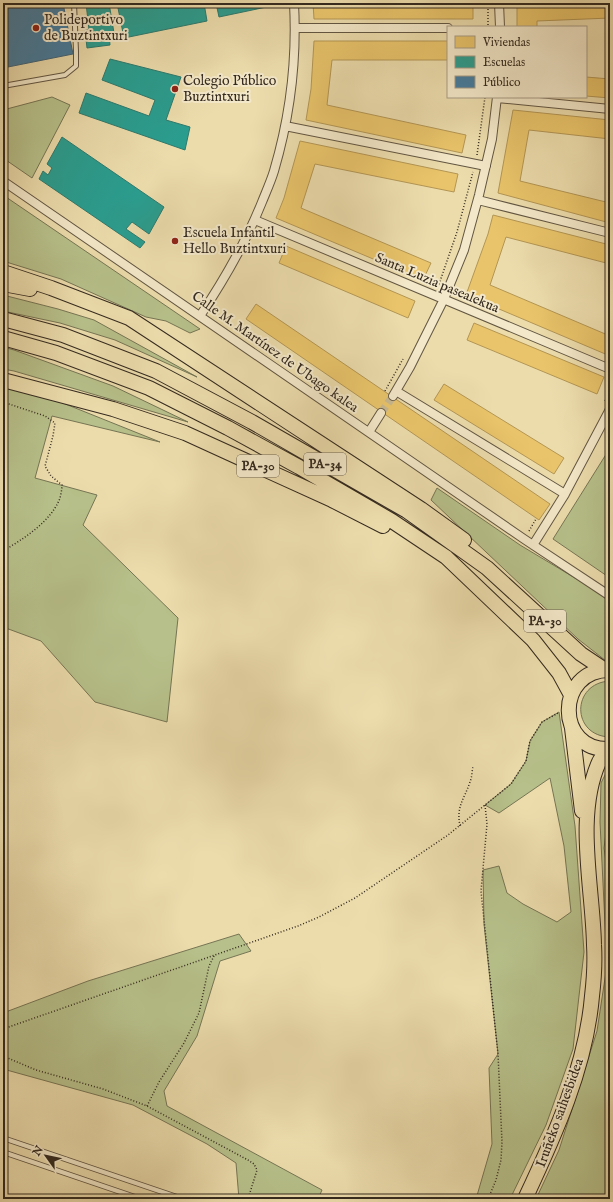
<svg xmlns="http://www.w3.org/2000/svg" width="613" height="1202" font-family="'IM FELL English',serif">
  <rect width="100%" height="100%" fill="#ecdcac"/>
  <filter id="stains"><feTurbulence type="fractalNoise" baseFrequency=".005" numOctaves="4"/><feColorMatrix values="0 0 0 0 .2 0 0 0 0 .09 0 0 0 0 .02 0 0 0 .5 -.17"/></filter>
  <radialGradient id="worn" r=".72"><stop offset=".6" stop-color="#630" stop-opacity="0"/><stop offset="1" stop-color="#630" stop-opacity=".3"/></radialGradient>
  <path fill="#b7c08a" stroke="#767554" d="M52,97L70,105L32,178L3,158V110Z
    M3,195L200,329L190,333L166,321L146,317L61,279L3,261Z
    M3,295L58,309L94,320L197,377L115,340L60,323L3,311Z
    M3,347L14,350L113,386L188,422L14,371L3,369Z
    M3,380L8,381L160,442L52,416L35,478L97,495L83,525L178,618L167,722L95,702L41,641L3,627Z
    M610,448V578L553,539Z
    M437,488L520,545L610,599V664L578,639L431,500Z
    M610,681V737C571,736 571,683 610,681Z
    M559,712L575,826L584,952L573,1049L546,1125L510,1199H476L492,1144L489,1068L498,1054L484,924L483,870L499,866L507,893L523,904L557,922L571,912L564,846L550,778L499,813L485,805L511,784L526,761L530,741L542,722Z
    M609,767L610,803L604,848L610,890V1199H536L559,1150L597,1031L607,965L600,822L601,783Z
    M239,934L251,951L220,961L197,1036L164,1091L167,1106L322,1190L318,1199H239L236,1163L207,1144L133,1105L3,1069V1013L88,981Z"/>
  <path fill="#e9c46a" stroke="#b39654" d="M313,3H473V19H314Z
    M536,3H610V18L537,21V27H517V4Z
    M314,41H448V60H332L327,105L466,135L462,153L306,120L311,89Z
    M586,77L610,79V98L586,96Z
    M513,110L610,120V139L529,130L520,181L610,203V223L498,193Z
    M300,141L458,174L454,192L315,164L301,208L431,263L423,280L276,218L284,198Z
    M493,215L610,245V264L506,237L490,285L610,336V356L466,295L488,234Z
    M286,246L415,301L408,318L279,263Z
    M256,304L550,504L539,520L246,319Z
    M474,323L604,377L597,394L467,340Z
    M444,384L564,458L554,474L434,400Z"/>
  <path fill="#2a9d8f" stroke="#2d7a6d" d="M86,3H109L114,33H109L110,45L87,48L85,30H89Z
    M117,3H204L207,21L124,38Z
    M216,3H276V5L219,17Z
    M110,59L181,77L166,120L190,127L185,150L79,113L86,93L149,116L155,100L102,80Z
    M62,137L164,207L149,234L132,222L126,229L145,242L140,248L39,179L43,171L48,175L52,168L47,164Z"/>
  <path fill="#457b9d" stroke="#406377" d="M3,3H63L73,54L3,68Z"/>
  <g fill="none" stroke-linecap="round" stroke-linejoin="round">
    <path stroke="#c7b890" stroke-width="8" stroke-dasharray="8 4" stroke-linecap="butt" d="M381,413L393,396"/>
    <defs>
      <path id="lane" d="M3,86L65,75L76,66V51L74,3
        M3,1138L183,1199
        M3,1152L141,1199"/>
      <path id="street" d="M499,3L500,27
        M295,28H448
        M497,98L610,109
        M285,126L486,166
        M3,181L524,539L610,596
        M478,200L610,233
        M255,220L610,369
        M200,316C224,280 246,242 262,202C266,192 271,181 274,171C290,117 297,59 294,3
        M396,391L565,494
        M393,396L410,367L444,299L464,250L479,195L492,139L497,97
        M369,432L381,413
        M533,545L565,494L610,409"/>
      <path id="highway" d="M3,272L51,288L129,318L421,509L464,540
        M3,284L30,289
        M3,319L63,335L156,371L252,422L407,511L487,568L581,654L605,670
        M3,338L56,353L149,388L228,428L299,467L392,521L446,557L533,640L559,673L571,695
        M3,380L113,409L185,433L332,500L383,526
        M610,670C555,669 555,752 610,749
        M572,728L582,811
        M525,1199C555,1135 586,1067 592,996C594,979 595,961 594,945C593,888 575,816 599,762C601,758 605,753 608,749"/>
    </defs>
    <use href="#lane" stroke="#625642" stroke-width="6"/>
    <use href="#street" stroke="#625642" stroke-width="10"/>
    <use href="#highway" stroke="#342a1f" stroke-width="16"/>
    <path stroke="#342a1f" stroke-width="1.5" stroke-dasharray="1 2" stroke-linecap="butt" d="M488,3V27
      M477,155L485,97
      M438,287L457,232L473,172
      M385,391L403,359
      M605,401L610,390
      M3,402L45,416L55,423L53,436L45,466L51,476L62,485C62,489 61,494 60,498C51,522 23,539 3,551
      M529,531L536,519
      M485,805L487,824L481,891L498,1054L502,1142L501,1160L496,1180L488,1199
      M460,826C456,806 464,800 470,782C472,777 472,771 473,766
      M3,1029L298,926L319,917L355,898L448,835L511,784L526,761L530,741L542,722L558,713
      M3,1056L36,1070L103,1089L147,1106L248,1160L254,1164L257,1170L248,1199
      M147,1106L159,1082L184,1043L199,1013L209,966L214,956"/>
    <use href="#lane" stroke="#f3e8c9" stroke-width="4"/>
    <use href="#street" stroke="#f3e8c9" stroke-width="8"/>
    <use href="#highway" stroke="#ecdcac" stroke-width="14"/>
  </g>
  <g fill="#8f2418" stroke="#f3e8c9" stroke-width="1.5">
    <circle cx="36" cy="28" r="4"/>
    <circle cx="175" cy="89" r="4"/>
    <circle cx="175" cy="241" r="4"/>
  </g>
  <g text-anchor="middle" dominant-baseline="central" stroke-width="4" stroke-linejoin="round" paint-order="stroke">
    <g fill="#f3e8c9" stroke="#6d6352" stroke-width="1">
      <rect x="304" y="453" width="42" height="22" rx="3"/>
      <rect x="237" y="455" width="42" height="22" rx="3"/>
      <rect x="524" y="610" width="42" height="22" rx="3"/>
    </g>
    <g font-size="13" font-weight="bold" fill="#342a1f">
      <text x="325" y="464">PA-34</text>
      <text x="258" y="466">PA-30</text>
      <text x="545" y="621">PA-30</text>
    </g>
    <g font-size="14" fill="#342a1f" stroke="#f3e8c9" text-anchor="start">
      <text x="44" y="20">Polideportivo<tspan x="44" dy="16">de Buztintxuri</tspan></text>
      <text x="183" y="81">Colegio Público<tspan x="183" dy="16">Buztintxuri</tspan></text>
      <text x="183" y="233">Escuela Infantil<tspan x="183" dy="16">Hello Buztintxuri</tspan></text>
    </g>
    <g font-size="14" fill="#342a1f" stroke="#f3e8c9">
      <text transform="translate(437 283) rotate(23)">Santa Luzia pasealekua</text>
      <text transform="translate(275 352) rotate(35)">Calle M. Martínez de Ubago kalea</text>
      <text transform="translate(560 1113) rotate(-70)">Iruñeko saihesbidea</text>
    </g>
  </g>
  <rect width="613" height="1202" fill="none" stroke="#ecdcac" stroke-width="16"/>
  <rect x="4" y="4" width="605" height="1194" fill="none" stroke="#342a1f" stroke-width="2"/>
  <rect x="8" y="8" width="597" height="1186" fill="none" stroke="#342a1f"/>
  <rect x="447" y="26" width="140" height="72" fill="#f3e8c9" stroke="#a79c85"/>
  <rect x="455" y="36" width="20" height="12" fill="#e9c46a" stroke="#a79c85"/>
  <text x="483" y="46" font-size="12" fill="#342a1f">Viviendas</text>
  <rect x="455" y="56" width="20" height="12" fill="#2a9d8f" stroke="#a79c85"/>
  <text x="483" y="66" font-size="12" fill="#342a1f">Escuelas</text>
  <rect x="455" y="76" width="20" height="12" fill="#457b9d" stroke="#a79c85"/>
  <text x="483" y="86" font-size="12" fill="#342a1f">Público</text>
  <g transform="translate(46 1156) rotate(303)" stroke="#f3e8c9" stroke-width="3" paint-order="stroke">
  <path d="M0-3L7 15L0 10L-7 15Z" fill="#342a1f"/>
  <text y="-6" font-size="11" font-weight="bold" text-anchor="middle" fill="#342a1f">N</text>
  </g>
  <rect width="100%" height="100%" filter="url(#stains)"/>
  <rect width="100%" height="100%" fill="url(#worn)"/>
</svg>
